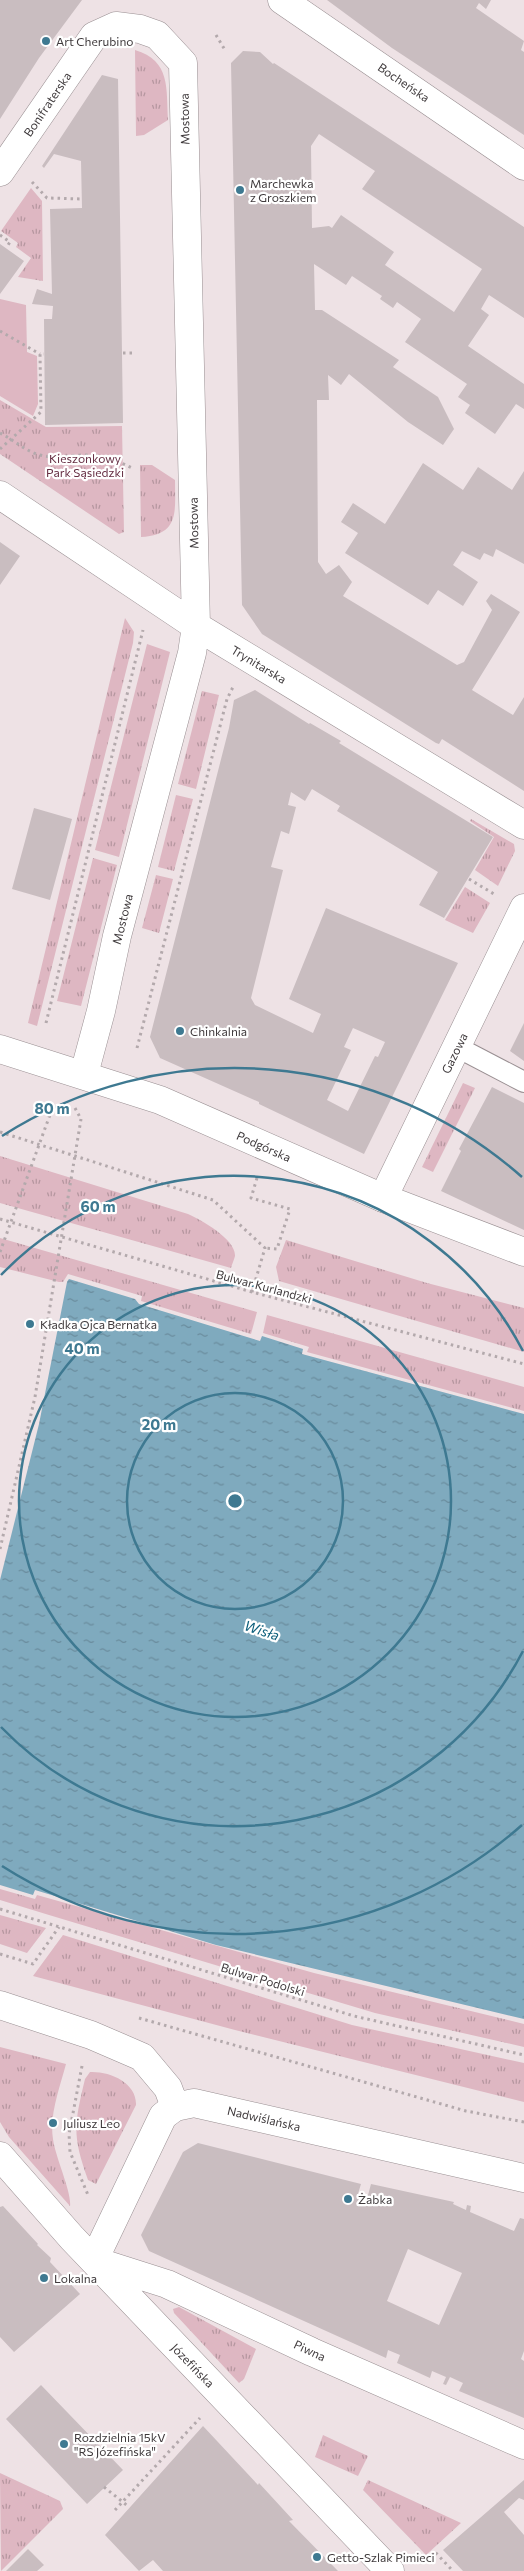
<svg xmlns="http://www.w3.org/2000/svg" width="524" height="2571" font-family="Commissioner,sans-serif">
  <defs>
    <pattern id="grass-tufts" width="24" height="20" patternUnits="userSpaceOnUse" patternTransform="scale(1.25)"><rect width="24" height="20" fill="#deb7c2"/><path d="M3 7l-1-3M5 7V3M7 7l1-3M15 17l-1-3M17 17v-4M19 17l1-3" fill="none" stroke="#b5969f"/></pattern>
    <pattern id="water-ripples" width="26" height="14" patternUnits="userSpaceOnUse" patternTransform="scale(1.25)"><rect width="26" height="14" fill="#7faabe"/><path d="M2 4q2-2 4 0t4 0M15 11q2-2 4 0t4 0" fill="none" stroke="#698b9c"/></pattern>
  </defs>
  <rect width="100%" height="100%" fill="#eee2e5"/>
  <path fill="url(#grass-tufts)" d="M135,50C171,61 166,88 168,120L144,135L136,136Z
    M31,188L42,201L43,281L18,277L31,258L16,247L18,243L1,231Z
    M0,400L46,427L122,426L124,532L119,534L0,454Z
    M140,465H152L175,480C175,511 180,535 141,537Z
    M125,618L134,632L133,643L37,1026L28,1023Z
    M147,644L170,652L119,857L95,850Z
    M202,691L219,695L196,789L178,784Z
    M176,795L193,799L174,871L158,867Z
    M471,819L514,844L515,851L498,886L475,870L494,837L470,821Z
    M93,858L117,865L81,1006L57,1001Z
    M156,875L173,879L159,933L142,928Z
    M465,887L490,903L473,933L445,920Z
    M463,1083L475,1088L433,1172L422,1167Z
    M0,1156L188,1214C201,1220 236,1239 235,1256C234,1260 232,1264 231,1268L0,1203Z
    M0,1238L257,1312L251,1334L141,1301L142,1296L68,1274L63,1282H59L0,1267Z
    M286,1240L427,1283L524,1308V1352L279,1281L276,1267Z
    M267,1315L524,1387V1411L307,1352L309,1347L263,1333Z
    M0,1889L35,1899L37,1895L314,1973L524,2024V2047L375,2013L49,1915L0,1900Z
    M0,1915L46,1928L27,1953L0,1944Z
    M63,1935L352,2025L524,2063V2102L235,2030L33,1976Z
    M0,2047L66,2064C60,2087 49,2115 53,2139C55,2156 72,2193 70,2206L9,2137L0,2122Z
    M90,2072C110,2071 137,2083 136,2105L96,2184L88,2180C72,2135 74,2125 85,2079Z
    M179,2307L256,2349L244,2379L239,2383L174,2313L173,2309Z
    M323,2435L368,2456L358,2476L315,2457Z
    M0,2473L60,2501L63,2509L1,2571Z
    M368,2480L461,2523L426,2555L363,2490Z"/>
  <path fill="#deb7c2" d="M0,299L26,305L27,352L37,356L38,404L33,416L0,396Z"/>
  <path fill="url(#water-ripples)" d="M0,1271L56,1285L65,1284L69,1279L135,1299L139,1304L260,1341L262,1336L303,1349L302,1354L524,1414V2019L216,1945L35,1890L33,1895L0,1885Z"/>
  <path fill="#eee2e5" d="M0,1268L57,1283L64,1282L68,1277L39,1424L0,1580Z"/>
  <path fill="#c9bdc0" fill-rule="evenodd" d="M0,0H82L39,58L0,119Z
    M327,0H491L486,9L479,3L476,8L524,41L521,50L524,52V135L392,48Z
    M243,51L260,52L273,64L274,63L524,227V318L489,295L481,309L489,315L468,346L524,384V409L516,404L495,434L465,413L470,405L458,397L467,384L405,342L421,319L397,302L393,308L380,299L382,296L352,276L346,285L314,264L315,310H322L399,360L393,367L438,397L454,429L443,445L408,422L349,374L341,385L328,375L329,400H317L318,562L326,574L339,565L352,582L343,596L457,665L464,662L492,610L486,601L491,594L520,612L472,690L513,715L524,697V791L442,739L439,744L436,743L262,634L242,605L231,63ZM319,134L375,171L362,189L482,269L454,312L385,265L394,252L341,215L332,228L329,226L312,228L311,146Z
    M102,75L118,79L123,423L45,425L44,319H52L53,306L32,304L37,289L52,294L50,209L82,208L81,161L54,154L44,168L42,166Z
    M0,244L24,261L0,294Z
    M423,463L463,490L478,467L512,490L524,471V564L496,549L493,557L484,553L480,560L462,551L453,565L478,582L463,606L438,590L428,605L345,553L358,533L341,522L353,503L385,524Z
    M0,542L20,556L0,585Z
    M255,690L309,724L310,723L341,741L339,743L493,837L444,918L419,905L438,872L337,811L340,806L312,789L305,801L291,792L288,805L296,807L289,834L281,831L271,867L283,870L251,998L255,1005L313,1033L321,1014L289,999L326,908L458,963L364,1154L259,1104V1102L160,1058L150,1037L229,728L234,700ZM353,1028L385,1042L378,1057L375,1056L348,1111L327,1100L351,1050L344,1047Z
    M34,808L72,819L50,900L12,889Z
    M524,1023V1061L510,1051Z
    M492,1087L524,1103V1230L441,1191L461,1151L459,1149Z
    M198,2143L361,2184L357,2197L367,2199L371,2184L454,2202L453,2204L466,2210L467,2205L471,2206L470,2212L514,2231L520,2218L524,2219V2351L521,2359L524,2361V2418L459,2391L463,2383L450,2377L446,2385L443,2384L446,2377L432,2371L430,2378L397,2363L400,2355L388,2350L386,2358L149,2251L141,2235L183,2152ZM408,2249L462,2273L439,2325L387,2301Z
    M3,2206L38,2244L37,2245L51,2258L50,2262L80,2294L14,2352L0,2337V2207Z
    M41,2385L123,2470L87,2504L6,2419Z
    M203,2426L258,2485L259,2483L293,2520L289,2521L338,2571H163L153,2560L139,2571L105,2535Z
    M524,2480V2500L519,2498L504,2512L524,2535V2571H463L443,2550Z
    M28,2549L44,2565L37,2571H6Z"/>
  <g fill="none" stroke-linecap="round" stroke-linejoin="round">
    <defs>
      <path id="service" d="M457,1047L524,1082"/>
      <path id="minor" d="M282,0L524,166
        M0,172L94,36L116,26L140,29L157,35L183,63L196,626L192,653L117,936L101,1011L84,1074
        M0,495L196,626L524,825
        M383,1198L524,908
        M0,2005L91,2035L142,2057L168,2088L175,2107
        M0,2156L72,2238L390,2571
        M94,2260L163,2116L175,2107L194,2103L524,2178
        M98,2262L167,2284L312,2352L524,2445"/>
      <path id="tertiary" d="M0,1049L160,1100L383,1198L524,1252"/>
    </defs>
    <use href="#service" stroke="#998f92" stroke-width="22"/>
    <use href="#minor" stroke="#998f92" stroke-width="29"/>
    <use href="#tertiary" stroke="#998f92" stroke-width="29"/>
    <path stroke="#b3a9ac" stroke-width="3" stroke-dasharray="2.5 4" stroke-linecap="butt" d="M216,35L225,50
      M32,182L47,198L82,199
      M0,235L10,242L6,248
      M0,331L40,354
      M123,353H133
      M0,433C14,440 25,451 40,455C57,460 74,454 90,455C106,456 120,462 134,469
      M0,449L41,412L40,354H44
      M469,879L494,894
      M46,1023L143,630
      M137,1048L227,699L233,687
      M75,1108L81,1119
      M51,1112L65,1104
      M0,1132L213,1200L265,1248L252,1292
      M257,1178L251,1198L290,1209L277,1249L265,1248
      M0,1219L252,1292L524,1364
      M0,1909L354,2016L524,2055
      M0,1954L33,1964L59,1927
      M139,2018L466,2111L524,2122
      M82,2066L69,2134L70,2152L88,2195
      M104,2487L129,2507
      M115,2510L200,2418
      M421,2558L424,2561L435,2552L453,2571"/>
    <use href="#service" stroke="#fff" stroke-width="20"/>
    <use href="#minor" stroke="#fff" stroke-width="28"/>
    <use href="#tertiary" stroke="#fff" stroke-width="28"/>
    <path stroke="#b3a9ac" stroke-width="3" stroke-dasharray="2.5 4" stroke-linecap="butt" d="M0,1252L51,1112
      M0,1549L35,1397L81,1119"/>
  </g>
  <g fill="none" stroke="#3e7991" stroke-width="2.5">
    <circle cx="235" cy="1501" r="108"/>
    <circle cx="235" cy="1501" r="216"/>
    <path d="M523 1651A325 325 0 0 1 1 1727M1 1275A325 325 0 0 1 523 1351"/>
    <path d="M522 1825A433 433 0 0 1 2 1866M2 1136A433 433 0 0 1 522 1177"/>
  </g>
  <g fill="#3e7991" stroke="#fff" stroke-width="2">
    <circle cx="46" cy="41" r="5"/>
    <circle cx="240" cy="190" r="5"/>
    <circle cx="180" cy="1031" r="5"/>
    <circle cx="30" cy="1324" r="5"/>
    <circle cx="53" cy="2123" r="5"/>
    <circle cx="348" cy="2199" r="5"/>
    <circle cx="44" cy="2278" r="5"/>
    <circle cx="64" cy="2444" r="5"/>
    <circle cx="317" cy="2557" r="5"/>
  </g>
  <g text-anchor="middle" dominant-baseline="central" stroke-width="4.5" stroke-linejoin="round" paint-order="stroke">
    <g font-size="12" fill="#3f3a3c" stroke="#fff" text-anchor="start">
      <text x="56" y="41">Art Cherubino</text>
      <text x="250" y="183">Marchewka<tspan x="250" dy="14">z Groszkiem</tspan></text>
      <text x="190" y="1031">Chinkalnia</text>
      <text x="40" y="1324">Kładka Ojca Bernatka</text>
      <text x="63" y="2123">Juliusz Leo</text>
      <text x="358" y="2199">Żabka</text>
      <text x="54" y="2278">Lokalna</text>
      <text x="74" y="2437">Rozdzielnia 15kV<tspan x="74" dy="14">"RS Józefińska"</tspan></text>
      <text x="327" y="2557">Getto-Szlak Pimieci</text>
    </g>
    <g font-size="12" fill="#3f3a3c" stroke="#fff">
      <text transform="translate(404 82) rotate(34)">Bocheńska</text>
      <text transform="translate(47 104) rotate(-56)">Bonifraterska</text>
      <text transform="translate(184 119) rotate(-91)">Mostowa</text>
      <text transform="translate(193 523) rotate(-91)">Mostowa</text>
      <text transform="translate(259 664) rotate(31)">Trynitarska</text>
      <text transform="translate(122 919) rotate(-76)">Mostowa</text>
      <text transform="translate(454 1053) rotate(-64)">Gazowa</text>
      <text transform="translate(264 1146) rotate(24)">Podgórska</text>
      <text transform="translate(264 1286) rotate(15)">Bulwar Kurlandzki</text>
      <text transform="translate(263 1979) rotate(17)">Bulwar Podolski</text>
      <text transform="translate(264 2118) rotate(13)">Nadwiślańska</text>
      <text transform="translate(310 2350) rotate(25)">Piwna</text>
      <text transform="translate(193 2365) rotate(46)">Józefińska</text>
    </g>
    <g font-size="12" fill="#652d42" stroke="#fff">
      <text x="85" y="458">Kieszonkowy<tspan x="85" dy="14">Park Sąsiedzki</tspan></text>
    </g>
    <g font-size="14" font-style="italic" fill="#0d5f7b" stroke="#fff">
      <text transform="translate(262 1630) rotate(18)">Wisła</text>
    </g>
  </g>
  <circle cx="235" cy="1501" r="8" fill="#3e7991" stroke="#fff" stroke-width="2.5"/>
  <g font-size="15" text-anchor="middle" font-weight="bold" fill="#3e7991" stroke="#fff" stroke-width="4.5" stroke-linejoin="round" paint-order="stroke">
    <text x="52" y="1114">80 m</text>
    <text x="98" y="1212">60 m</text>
    <text x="82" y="1354">40 m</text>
    <text x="159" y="1430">20 m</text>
  </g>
</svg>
